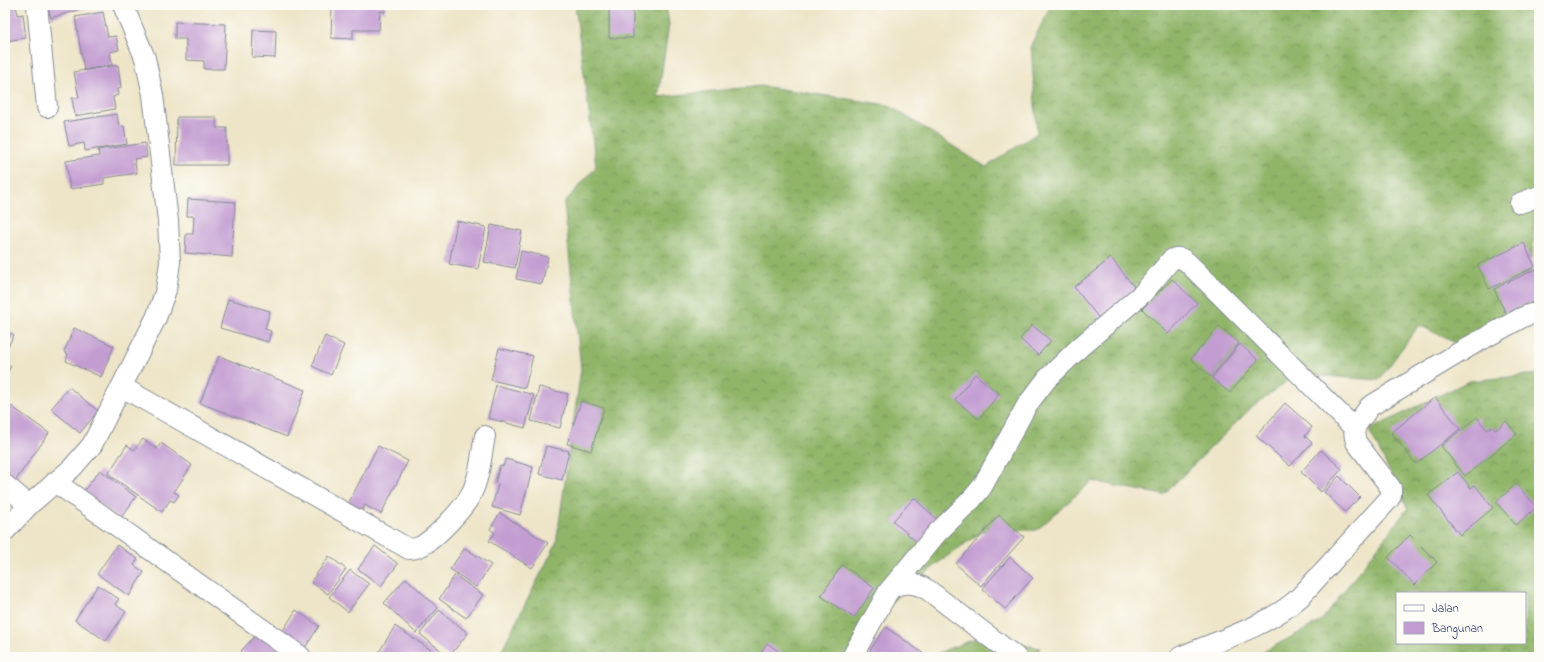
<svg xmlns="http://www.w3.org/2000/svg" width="1544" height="662" font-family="'Indie Flower',sans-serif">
  <defs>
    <pattern id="forest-crowns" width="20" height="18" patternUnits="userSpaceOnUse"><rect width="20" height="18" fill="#90b569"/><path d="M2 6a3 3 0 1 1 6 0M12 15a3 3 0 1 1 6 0" fill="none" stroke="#75945a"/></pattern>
  </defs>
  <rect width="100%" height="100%" fill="#fdfcf7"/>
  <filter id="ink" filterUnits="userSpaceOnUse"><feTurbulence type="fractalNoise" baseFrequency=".025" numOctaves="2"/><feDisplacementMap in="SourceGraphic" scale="8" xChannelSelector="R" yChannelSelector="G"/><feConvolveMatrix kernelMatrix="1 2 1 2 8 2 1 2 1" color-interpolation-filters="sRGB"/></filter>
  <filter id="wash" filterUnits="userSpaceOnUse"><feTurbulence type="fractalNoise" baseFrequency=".012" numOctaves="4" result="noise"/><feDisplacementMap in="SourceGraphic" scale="16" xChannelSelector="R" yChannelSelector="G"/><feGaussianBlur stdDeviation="0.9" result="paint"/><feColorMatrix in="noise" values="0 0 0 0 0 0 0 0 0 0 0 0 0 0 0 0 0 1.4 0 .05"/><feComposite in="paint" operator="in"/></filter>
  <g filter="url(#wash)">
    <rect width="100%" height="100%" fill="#eee5c8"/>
    <path fill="url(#forest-crowns)" stroke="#567264" fill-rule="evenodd" d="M575,5H666L669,24L658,97L761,86L888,105L986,167L1037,133L1031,45L1051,5H1539V159L1532,256L1525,314L1462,346L1419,325L1379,380L1297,374L1250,409L1163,495L1092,481L1037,530L983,531L942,560L880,611L862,657H498L556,544L581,369L564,203L596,167Z
      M1539,374V657H1254L1321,621L1408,508L1369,430L1469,381ZM1397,593H1525V643H1397Z
      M980,637L1040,648L1034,657H933L935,654Z"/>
    <g id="blocks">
      <path fill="#c39dd2" d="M5,5H16L18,15L23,14L26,38L5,41Z
        M47,5H93L51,18Z
        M332,5H385V12L380,11L379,30H353V39L331,38Z
        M609,5H633V38H609Z
        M103,12L108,37L116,36L119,50L110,52L112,65L84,70L75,17Z
        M175,22L226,24L224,69H204V61L186,60V39H175Z
        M253,30L276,31L275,58L252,57Z
        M118,65L121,88L117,89L118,95L113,97L115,109L75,116L72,98H79L74,72Z
        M117,114L119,127L124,126L127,144L85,151L84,143L69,146L64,122Z
        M177,117H216V128H227V165H176Z
        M145,143L147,157L134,159L137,173L104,178V184L70,189L66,161L99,156L98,150Z
        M188,199L235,202L232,257L185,253L186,234H193L194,216H187Z
        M457,221L486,227L478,269L449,264Z
        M491,225L522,231L515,268L484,262Z
        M1524,243L1535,267L1489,289L1478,265Z
        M521,251L548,257L542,284L516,279Z
        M1111,258L1139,293L1102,322L1074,287Z
        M1536,269L1539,275V288L1535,290L1539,299L1506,314L1494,289Z
        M1172,279L1197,303L1168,334L1142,309Z
        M228,299L270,311L265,329L271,331L268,342L220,328Z
        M1032,325L1051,341L1038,355L1020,339Z
        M1219,326L1239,343L1211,377L1191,359Z
        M74,328L114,346L101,377L66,361L68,354L64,352Z
        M5,330L14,335L5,352Z
        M325,336L344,345L331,375L312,366Z
        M1240,344L1258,360L1230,393L1212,378Z
        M499,348L533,356L525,388L491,380Z
        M219,356L305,390L287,437L200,403Z
        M5,363L11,366L5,377Z
        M975,374L999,394L979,419L955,400Z
        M496,385L534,395L525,428L488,418Z
        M69,387L98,411L80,433L51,409Z
        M539,387L568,394L560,428L531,421Z
        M1435,397L1460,429L1416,464L1391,433Z
        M581,401L604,408L591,451L567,444Z
        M1285,403L1312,427L1305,436L1312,443L1290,466L1256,436Z
        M11,406L49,433L13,484L5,479V414Z
        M1477,417L1487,430L1492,426L1496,430L1506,421L1517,434L1465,476L1441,446Z
        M143,439L157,449L161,443L192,465L174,492L179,495L174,502L170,500L162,512L108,474L127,445L134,450Z
        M378,446L408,461L381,514L365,505L361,513L347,506Z
        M546,446L569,451L562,480L539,474Z
        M1321,450L1342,469L1321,492L1301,472Z
        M506,459L533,467L520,515L492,507L498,484L495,483L500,465L503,466Z
        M100,470L136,497L120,519L83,492Z
        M1458,472L1471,488L1475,485L1493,508L1460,535L1428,495Z
        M1339,476L1360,497L1345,512L1324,492Z
        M1516,484L1537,507L1516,525L1496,502Z
        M914,498L939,521L919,544L893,521Z
        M500,513L548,543L532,568L489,541L495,533L490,529Z
        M999,515L1024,537L981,586L956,564Z
        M1410,535L1437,562L1415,585L1388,557Z
        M117,545L138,559L134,565L144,572L129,596L97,574Z
        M375,546L398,564L381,586L358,569Z
        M465,548L491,565L476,587L450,569Z
        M329,556L346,569L328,594L311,582Z
        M1010,557L1033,578L1005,609L982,589Z
        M842,565L874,588L854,618L821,596Z
        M350,570L369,584L348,612L329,597Z
        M455,575L483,595L466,618L439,599Z
        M406,578L438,608L416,633L384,603Z
        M98,585L119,599L115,604L126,612L106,641L75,620Z
        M296,610L319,626L305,648L282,632Z
        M439,610L468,633L449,657L420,634Z
        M395,626L437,654L435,657H376Z
        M886,627L928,657H873L868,653Z
        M260,631L280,650L273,657H247L241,651Z
        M767,643L787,657H758Z
        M5,650L17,657H5Z"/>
    </g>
  </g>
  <g filter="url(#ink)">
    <use href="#blocks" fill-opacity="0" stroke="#848a93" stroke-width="1"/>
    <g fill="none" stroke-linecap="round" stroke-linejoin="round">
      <defs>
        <path id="minor" d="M37,5L47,107
          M1520,203L1539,196
          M122,387L409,549C415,549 421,547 426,543C438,535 463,509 470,496C480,478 481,456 485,436
          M55,482L300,656
          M5,485L29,505
          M5,531L29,505L72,468L92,445L156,318L166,290L170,262L168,221L153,95L145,58L123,5
          M893,587C906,581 917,583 928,590L1016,657
          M852,657L888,592L937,533L972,499L982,487L1027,405L1047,379L1080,347L1143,293L1171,260C1177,256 1182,258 1187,262L1354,428
          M1180,657C1220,640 1266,627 1299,598L1389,499L1391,495V488L1356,442C1350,425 1362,420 1369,407L1470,346L1523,317L1531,314L1539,315"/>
      </defs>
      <use href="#minor" stroke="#848a93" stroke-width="22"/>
      <use href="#minor" stroke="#fff" stroke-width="20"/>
    </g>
  </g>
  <rect width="1544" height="662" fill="none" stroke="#fdfcf7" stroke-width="20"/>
  <rect x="1396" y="592" width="130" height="52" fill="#fdfcf7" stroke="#a3aaba"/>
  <rect x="1404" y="605" width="20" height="6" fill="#ffffff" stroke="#a3aaba"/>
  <text x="1432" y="612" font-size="12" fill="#1b2f5e">Jalan</text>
  <rect x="1404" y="622" width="20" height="12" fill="#c39dd2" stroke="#a3aaba"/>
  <text x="1432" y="632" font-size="12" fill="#1b2f5e">Bangunan</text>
</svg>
